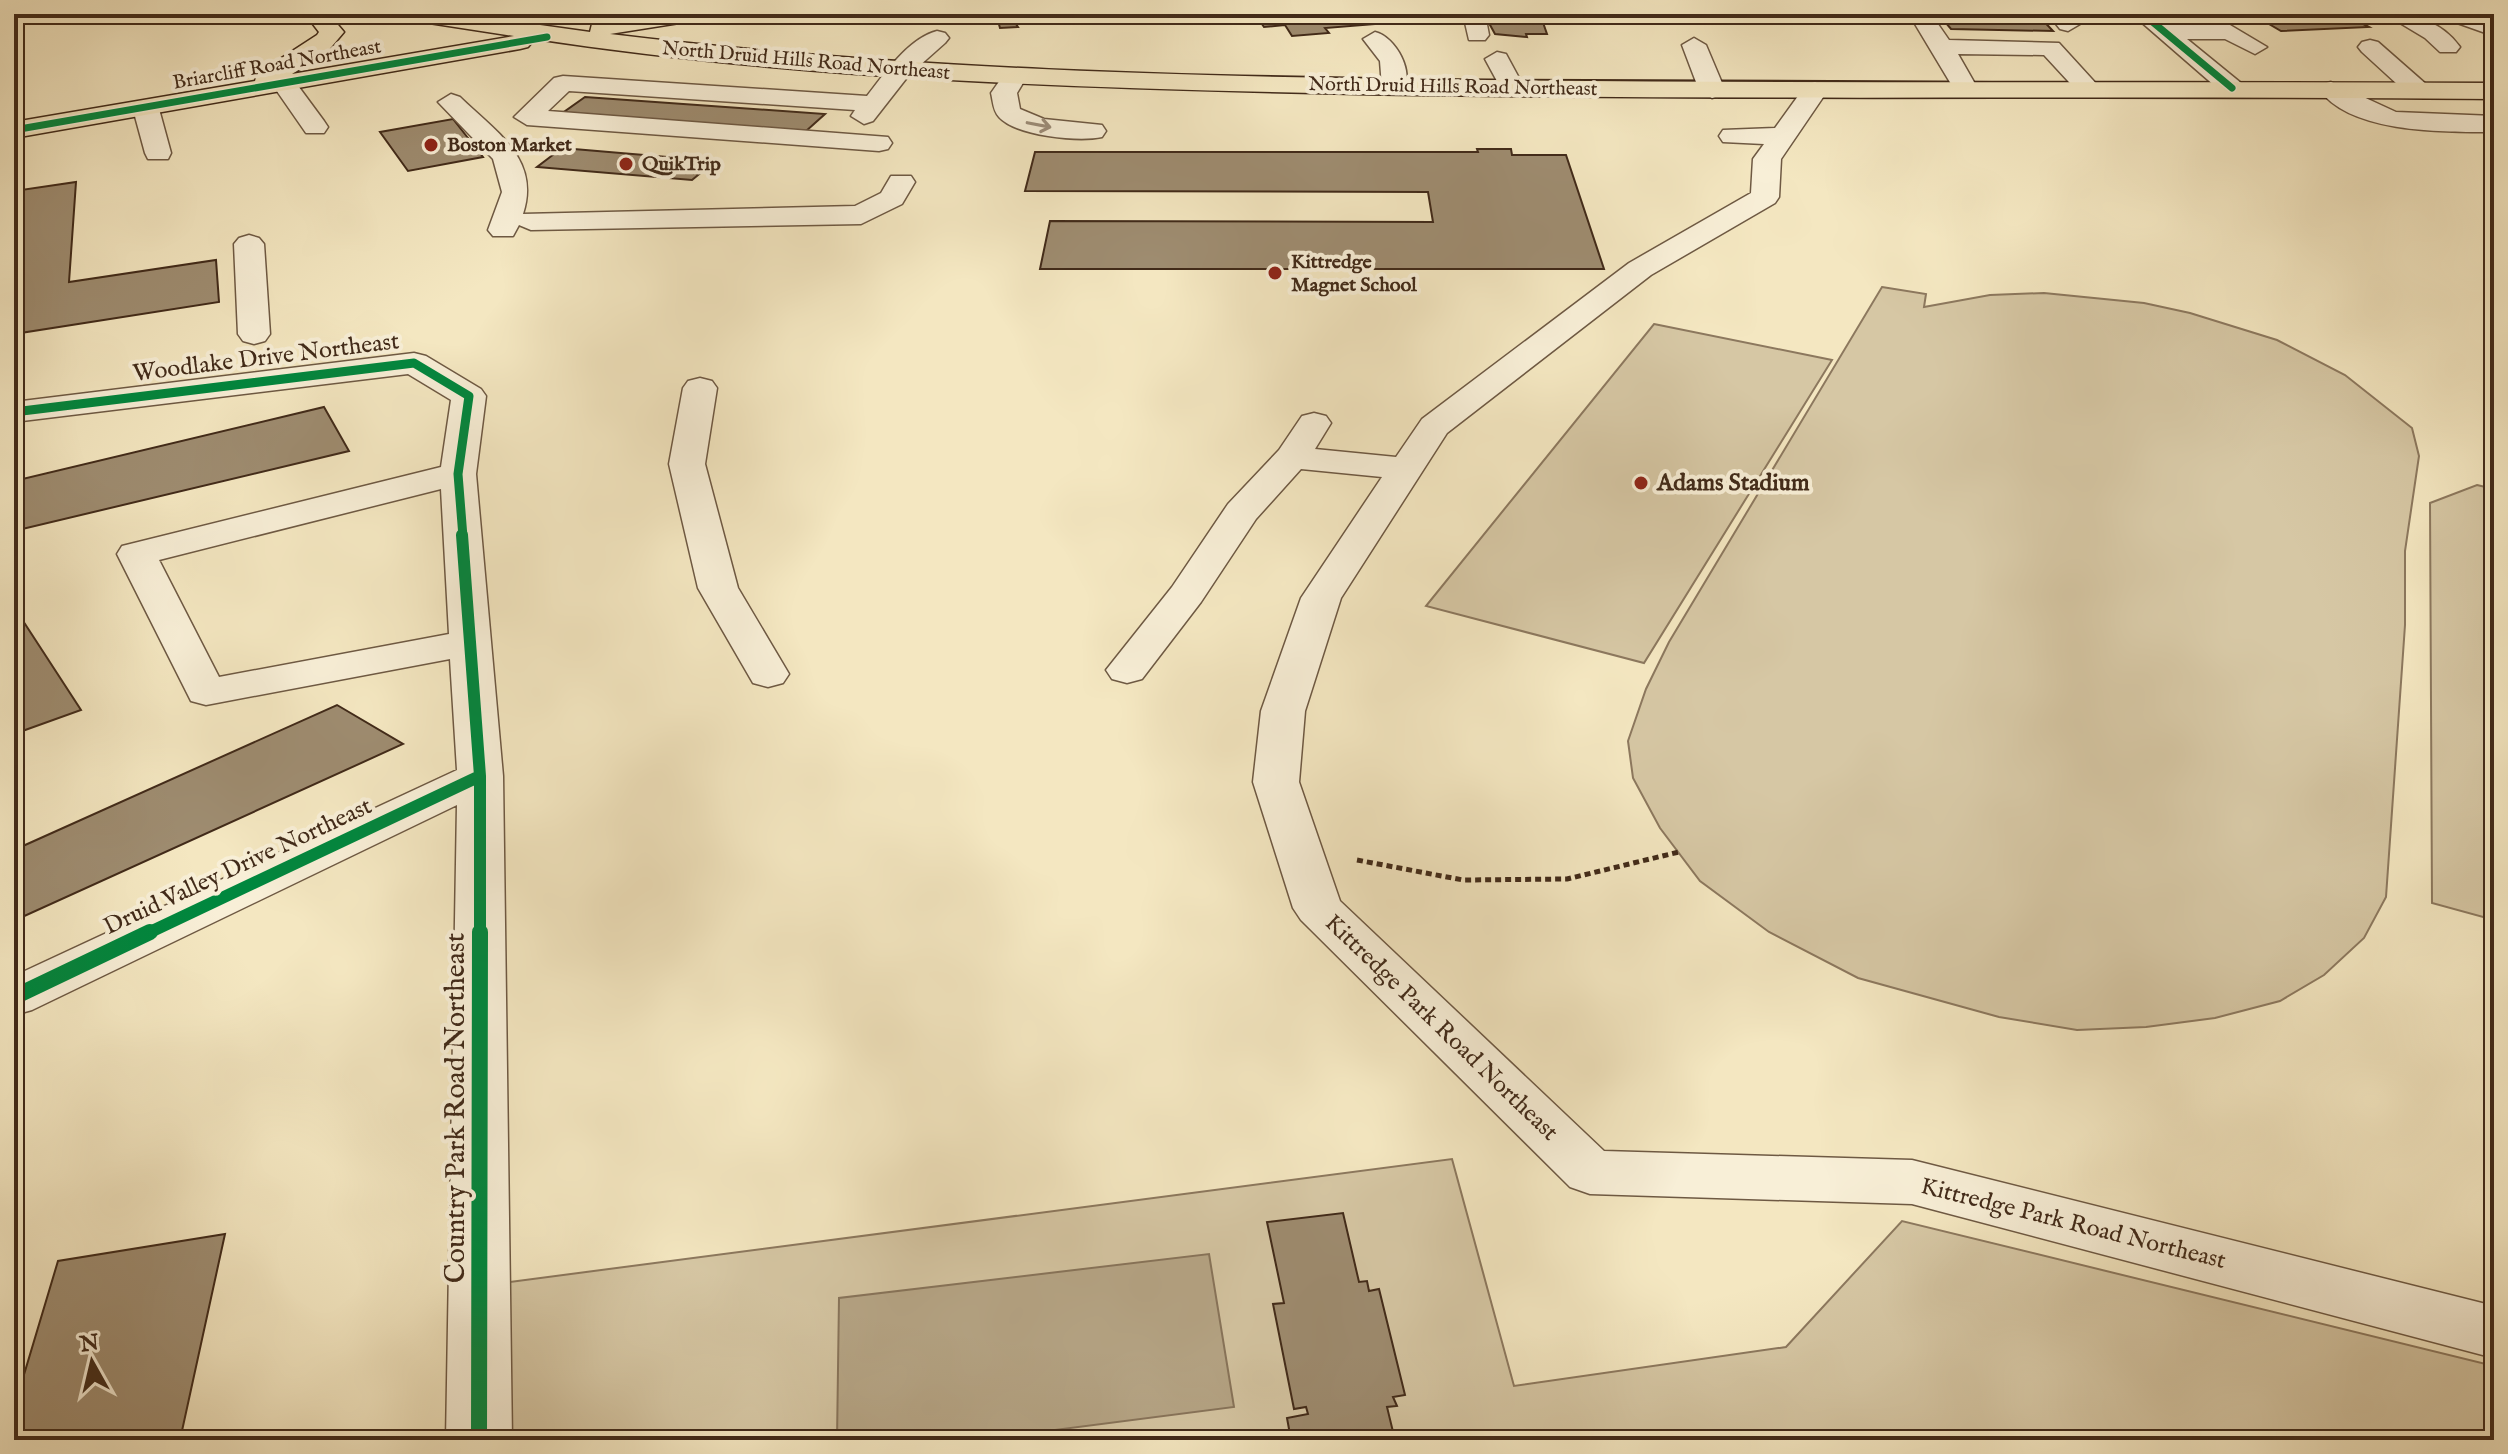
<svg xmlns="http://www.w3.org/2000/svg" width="2508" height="1454" font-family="'IM FELL English',serif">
  <rect width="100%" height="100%" fill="#f4e7c1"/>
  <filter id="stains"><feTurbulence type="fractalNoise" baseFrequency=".0025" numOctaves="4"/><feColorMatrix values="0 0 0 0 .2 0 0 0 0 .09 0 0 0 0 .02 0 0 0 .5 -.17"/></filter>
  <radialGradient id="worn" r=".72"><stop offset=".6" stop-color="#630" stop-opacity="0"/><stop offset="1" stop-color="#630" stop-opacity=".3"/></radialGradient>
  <path fill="#d6c7a4" stroke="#8c785e" stroke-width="2" d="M1882,287L1926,294L1924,307L1990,295L2044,293L2144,303L2190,313L2277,340L2345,375L2412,428L2419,456L2405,551V625L2386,897L2364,938L2324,975L2280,1001L2215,1018L2146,1027L2077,1030L1999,1017L1858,978L1769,932L1700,881L1660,828L1633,778L1628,741L1646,689L1669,642Z
    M1654,324L1832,360L1644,663L1426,606Z
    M2477,485L2494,489V920L2432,903L2430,503Z
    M1452,1159L1514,1386L1786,1347L1902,1221L2494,1366V1440H503L494,1284Z"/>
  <path fill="#b7a788" stroke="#88755c" stroke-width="2" d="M1209,1254L1234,1407L976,1440H837L839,1298Z"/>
  <path fill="#9e8c70" stroke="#412a19" stroke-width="2" d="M937,14H1069L1071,20L1016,24L1018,27L1000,28L998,21L939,24Z
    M1255,14H1377L1380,18L1371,19L1376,24L1325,28L1329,33L1292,36L1285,25L1264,27Z
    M1484,14H1540L1547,34H1526L1527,37L1495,34Z
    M2002,14H2037L2053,31L1951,29L1940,16Z
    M2252,14H2344L2369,27L2281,31Z
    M585,97L825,114L805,132L561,114Z
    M453,119L483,157L408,171L380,132Z
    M562,148L715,161L692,180L537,167Z
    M1477,149H1511L1512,155H1566L1604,269H1040L1050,221L1433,222L1428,192L1025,191L1035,152H1478Z
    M76,182L69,282L216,260L219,302L14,334V191Z
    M324,407L349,451L14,531V481Z
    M14,607L81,710L14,734Z
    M337,705L403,744L20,918L14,911V850Z
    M1343,1213L1359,1282L1367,1281L1369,1291L1379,1289L1405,1395L1393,1397L1397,1406L1387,1407L1395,1440H1291L1287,1418L1308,1414L1306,1407L1294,1409L1273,1304L1284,1303L1267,1222Z
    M225,1234L180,1440H14V1408L58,1261Z"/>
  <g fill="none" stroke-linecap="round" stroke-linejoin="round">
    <defs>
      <path id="minor" d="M1463,14H1485L1489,35L1485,40H1469Z
        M1909,14H1931L1949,40L2059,43L2101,89L2098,94H2080L2044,55L1958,54L1978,89L1975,94H1957Z
        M2048,14H2071L2080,24L2068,31L2060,29Z
        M2132,14H2157L2170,25H2230L2267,47L2255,54L2225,39H2187L2241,83L2244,88L2232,95L2223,93Z
        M2385,14C2415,14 2441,21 2460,47L2456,52H2440L2425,38Z
        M2443,14H2475L2494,21V36L2446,19Z
        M937,31L945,33L949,38L945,43L909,75L873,121L864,124L851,116L855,110L569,91L548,111L888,137L892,143L888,149L879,151L527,125L514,117L554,78L563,76L867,96C884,74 909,38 937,31Z
        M1375,32C1396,37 1415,73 1403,92L1394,94L1382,87L1380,61L1363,39Z
        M1694,38L1706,45L1725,90L1721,95L1712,98L1699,90L1682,45Z
        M2370,40L2378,42L2427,85L2431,90L2427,95H2409L2362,52L2358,47L2362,42Z
        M1497,52L1506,54L1525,89L1522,94H1504L1485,59Z
        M1014,71L1026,78L1017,93L1020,109L1044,119L1102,125L1106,131L1102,137C1079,142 1016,136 999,117C993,111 993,101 991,93L1005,73Z
        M284,77L293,79L324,121L328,127L324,133H306L272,84Z
        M1815,82L1828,90L1781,159L1779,197L1775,203L1651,275L1447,433L1341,598L1305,711L1299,782L1340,901L1604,1151L1912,1160L2494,1306V1358L1912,1204L1590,1194L1570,1187L1301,920L1293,908L1253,782L1261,711L1301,598L1382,477L1301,469L1256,519L1201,602L1142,679L1127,683L1112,679L1106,670L1172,587L1228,504L1279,450L1302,416L1314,413L1326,416L1331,423L1315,449L1396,457L1422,419L1629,263L1751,193L1753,159L1764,144L1723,142L1719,136L1723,130L1775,128L1806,85Z
        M2331,82L2396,112L2494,116V132C2446,132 2350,134 2319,89L2322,84Z
        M451,94L460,97C496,132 541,159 523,214L855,206L881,193L891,176H911L915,182L902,204L861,224L531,230L519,225L513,236H493L488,230L502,192L493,159L438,102Z
        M146,101L159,109L171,153L168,159H148L145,153L133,109Z
        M249,235L259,238L264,244L270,334L265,341L254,344L243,341L238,334L234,244L239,238Z
        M414,353L426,356L481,389L486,396L476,474L503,776L512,1440H446L457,805L32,1010L14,1015V976L457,770L450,659L206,705L191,701L117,554L122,546L441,467L451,400L408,374L14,422V402ZM441,489L449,634L219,677L159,560Z
        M700,378L712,381L717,388L705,464L738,588L789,674L783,683L768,687L753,683L698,588L669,464L683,388L688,381Z"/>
      <path id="major" d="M312,14H336L333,19L344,32L327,52L292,74L514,36L416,21L405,14H461L590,32L592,24L650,14H703L692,21L610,34C901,70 1196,77 1489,80C1824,84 2159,81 2494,83V99C2115,95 1736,101 1357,94C1081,88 802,80 529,38L532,42L528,47L520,49L14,138V122L255,81L257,74L317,35L319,32L309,19Z"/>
    </defs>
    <use href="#minor" stroke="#6e5943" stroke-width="3"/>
    <use href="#major" stroke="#412a19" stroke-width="3"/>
    <path stroke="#412a19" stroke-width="5" stroke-dasharray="6 4" stroke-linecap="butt" d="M1357,860L1463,880L1567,879L1679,852"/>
    <use href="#minor" fill="#f8efd7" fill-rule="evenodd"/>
    <use href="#major" fill="#f4e7c1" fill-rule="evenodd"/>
    <defs>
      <path id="cycleway-far3" d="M2143,14L2232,88
        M14,130L547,37"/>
      <path id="cycleway-far2" d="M14,412L414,363L469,396L458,474L463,537"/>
      <path id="cycleway-far1" d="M462,535L480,776V934
        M146,934L480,776"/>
      <path id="cycleway" d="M14,997L150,932
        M479,1440L480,932"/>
    </defs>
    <use href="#cycleway-far3" stroke="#f8efd7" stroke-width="10"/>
    <use href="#cycleway-far2" stroke="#f8efd7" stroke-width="13"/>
    <use href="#cycleway-far1" stroke="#f8efd7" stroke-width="17"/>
    <use href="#cycleway" stroke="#f8efd7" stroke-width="21"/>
    <use href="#cycleway-far3" stroke="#00873e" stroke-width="7"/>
    <use href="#cycleway-far2" stroke="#00873e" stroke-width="9"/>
    <use href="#cycleway-far1" stroke="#00873e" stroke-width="12"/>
    <use href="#cycleway" stroke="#00873e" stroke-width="16"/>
  </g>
  <defs><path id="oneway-shaft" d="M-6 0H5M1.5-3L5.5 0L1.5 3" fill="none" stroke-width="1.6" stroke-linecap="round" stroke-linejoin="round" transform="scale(2)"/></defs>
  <use stroke="#9c8c78" href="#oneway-shaft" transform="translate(1039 125) rotate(11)"/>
  <g fill="#8f2418" stroke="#f8efd7" stroke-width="3">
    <circle cx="431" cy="145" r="8"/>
    <circle cx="626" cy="164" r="8"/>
    <circle cx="1275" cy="273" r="8"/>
    <circle cx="1641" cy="483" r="8"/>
  </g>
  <g text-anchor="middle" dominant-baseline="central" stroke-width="8" stroke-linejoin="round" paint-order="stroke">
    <g font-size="20" fill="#412a19" stroke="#f8efd7">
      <text transform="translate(806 61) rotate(5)">North Druid Hills Road Northeast</text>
      <text transform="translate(277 65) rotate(-10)">Briarcliff Road Northeast</text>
      <text transform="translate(1453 87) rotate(1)">North Druid Hills Road Northeast</text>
    </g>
    <g font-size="20" font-weight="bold" fill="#412a19" stroke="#f8efd7" text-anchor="start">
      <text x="447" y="145">Boston Market</text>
      <text x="642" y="164">QuikTrip</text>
      <text x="1291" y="262">Kittredge<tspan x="1291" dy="23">Magnet School</tspan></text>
    </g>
    <g font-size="24" fill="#412a19" stroke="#f8efd7">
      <text transform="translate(266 358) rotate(-7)">Woodlake Drive Northeast</text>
      <text transform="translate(238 867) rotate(-25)">Druid Valley Drive Northeast</text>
      <text transform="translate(1441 1028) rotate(44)">Kittredge Park Road Northeast</text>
      <text transform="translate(2073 1224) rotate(14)">Kittredge Park Road Northeast</text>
    </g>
    <g font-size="24" font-weight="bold" fill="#412a19" stroke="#f8efd7" text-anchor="start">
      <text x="1657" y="483">Adams Stadium</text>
    </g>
    <g font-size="28" fill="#412a19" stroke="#f8efd7">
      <text transform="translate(456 1108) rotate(-90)">Country Park Road Northeast</text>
    </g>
  </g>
  <rect width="2508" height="1454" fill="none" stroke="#f4e7c1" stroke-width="48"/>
  <rect x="16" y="16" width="2476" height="1422" fill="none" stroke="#412a19" stroke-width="4"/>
  <rect x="24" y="24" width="2460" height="1406" fill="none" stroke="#412a19" stroke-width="2"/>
  <g transform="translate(92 1362) rotate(352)" stroke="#f8efd7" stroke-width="6" paint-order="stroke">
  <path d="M0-6L14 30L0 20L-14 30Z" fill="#412a19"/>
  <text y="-12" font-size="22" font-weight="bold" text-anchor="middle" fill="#412a19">N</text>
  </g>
  <rect width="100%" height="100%" filter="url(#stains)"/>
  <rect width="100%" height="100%" fill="url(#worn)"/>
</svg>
